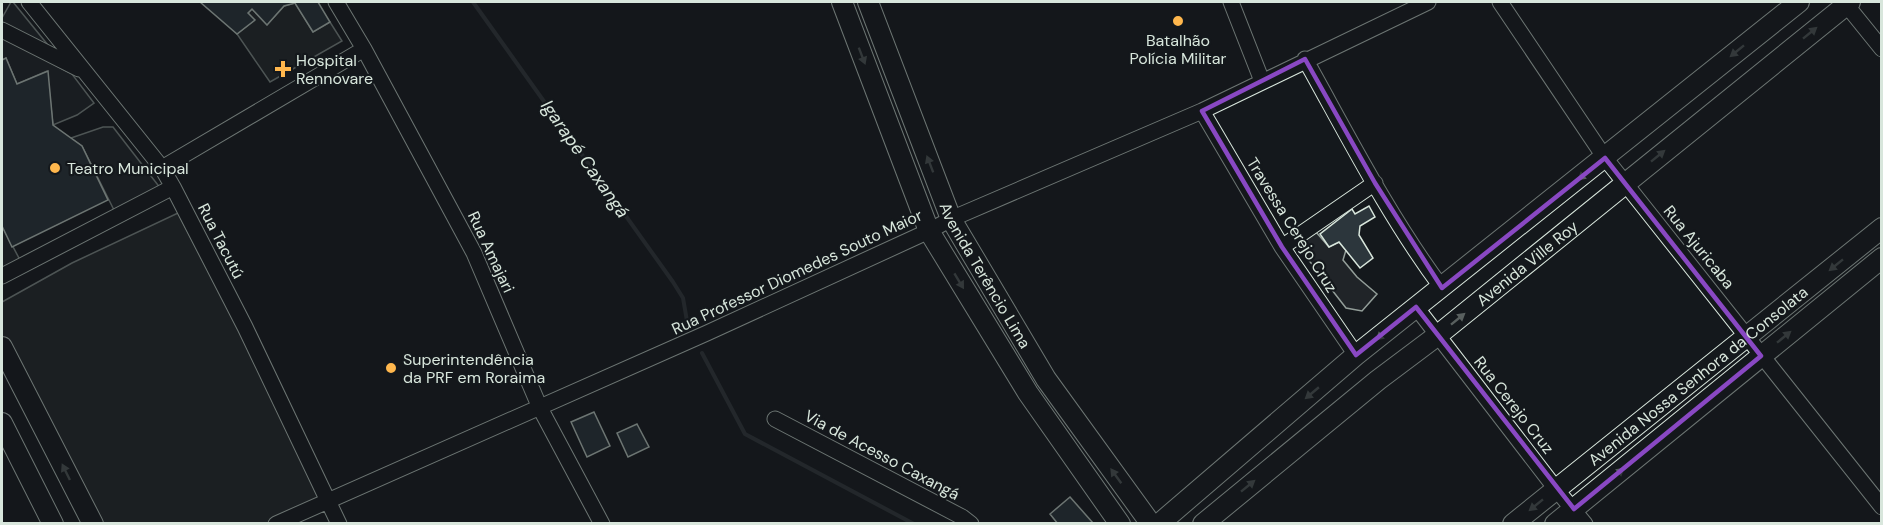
<svg xmlns="http://www.w3.org/2000/svg" width="1883" height="525" font-family="'DM Sans',sans-serif">
  <rect width="100%" height="100%" fill="#14181c"/>
  <path fill="#202428" stroke="#939e99" stroke-width="1.5" d="M11,2H13L52,50L2,23V18Z
    M2,37L72,74L94,103L77,115L53,125L47,71L17,84L6,58L2,60Z
    M103,127H113L161,189L115,212L82,146L71,138Z
    M2,226L20,260L2,270Z
    M1316,232L1329,247L1339,242L1346,250L1343,260L1357,277L1377,294L1362,311L1346,308L1297,245Z"/>
  <path fill="#24282b" stroke="#939e99" stroke-width="1.5" d="M295,3L313,32L330,22L342,41L270,82L237,34L254,20L248,13L252,9L267,25L284,6Z
    M178,213L326,499L268,523H94L38,414L2,337V302L72,263Z"/>
  <g fill="none" stroke-linecap="round" stroke-linejoin="round">
    <path stroke="#363b3e" stroke-width="4" d="M473,2L673,282L683,298L687,321
      M702,353L745,434L914,524"/>
  </g>
  <path fill="#2c363c" stroke="#d8e6dc" stroke-width="1.5" d="M200,2H318L330,22L313,32L295,3L284,6L267,25L252,9L248,13L255,20L237,34Z
    M6,58L17,84L48,71L53,125L82,146L108,200L12,247L2,226V60Z
    M1369,206L1375,217L1360,226L1359,235L1373,258L1360,268L1339,242L1329,247L1320,234L1352,209L1355,214Z
    M594,412L610,446L587,457L571,422Z
    M637,424L649,447L628,457L617,433Z
    M1070,497L1093,523L1092,524H1058L1050,514Z"/>
  <g fill="none" stroke-linecap="round" stroke-linejoin="round">
    <defs>
      <path id="minor" d="M29,2L162,168L173,187L245,327L339,524
        M336,2L364,49L474,253L540,408L602,524
        M1231,2L1262,81
        M1500,2L1605,158L1882,507
        M1844,2L1882,49
        M2,30L79,69
        M1305,59C1348,136 1389,217 1442,288
        M1202,111L1282,247L1356,355
        M162,168L364,49
        M1282,247L1375,183
        M2,276L173,187
        M1416,307L1556,489L1585,524
        M775,419L962,517L971,524
        M276,524L707,333L929,231L951,219L1202,111L1428,2"/>
      <g id="major">
        <path d="M842,2L929,231L1028,393L1120,524"/>
        <path id="s1" d="M868,2L951,219L1046,379L1151,524"/>
        <path d="M2,347L93,524"/>
        <path d="M2,423L53,524"/>
        <path d="M1159,524L1356,355L1799,2"/>
        <path id="s2" d="M1203,524L1378,380L1438,335L1850,2"/>
        <path id="s3" d="M1513,524L1882,228"/>
        <path d="M1555,524L1882,258"/>
      </g>
    </defs>
    <use href="#minor" stroke="#d8e6dc" stroke-width="17"/>
    <use href="#major" stroke="#d8e6dc" stroke-width="22"/>
    <use href="#minor" stroke="#14181c" stroke-width="15"/>
    <use href="#major" stroke="#14181c" stroke-width="20"/>
  </g>
  <defs><path id="oneway-solid" d="M-6-.8H1V-3.2L6.5 0L1 3.2V.8H-6Z" transform="scale(1.5)"/></defs>
  <g fill="#59605f">
    <use href="#oneway-solid" transform="translate(1810 33) rotate(-39)"/>
    <use href="#oneway-solid" transform="translate(1737 51) rotate(141)"/>
    <use href="#oneway-solid" transform="translate(862 56) rotate(69)"/>
    <use href="#oneway-solid" transform="translate(1658 156) rotate(-39)"/>
    <use href="#oneway-solid" transform="translate(930 164) rotate(-111)"/>
    <use href="#oneway-solid" transform="translate(1585 174) rotate(141)"/>
    <use href="#oneway-solid" transform="translate(1836 265) rotate(141)"/>
    <use href="#oneway-solid" transform="translate(959 281) rotate(59)"/>
    <use href="#oneway-solid" transform="translate(1458 319) rotate(-39)"/>
    <use href="#oneway-solid" transform="translate(1383 334) rotate(141)"/>
    <use href="#oneway-solid" transform="translate(1784 337) rotate(-39)"/>
    <use href="#oneway-solid" transform="translate(1312 393) rotate(140)"/>
    <use href="#oneway-solid" transform="translate(66 472) rotate(-116)"/>
    <use href="#oneway-solid" transform="translate(1617 474) rotate(-39)"/>
    <use href="#oneway-solid" transform="translate(1116 476) rotate(-126)"/>
    <use href="#oneway-solid" transform="translate(1248 486) rotate(-39)"/>
    <use href="#oneway-solid" transform="translate(1536 505) rotate(141)"/>
  </g>
  <path d="M0 0H1883V525H0ZM1305,59L1375,183L1442,288L1605,158L1761,356L1574,509L1416,307L1356,355L1282,247L1202,111Z" fill="#14181c" fill-opacity=".55" fill-rule="evenodd"/>
  <path fill="none" stroke="#8948c3" stroke-width="4.5" stroke-linejoin="round" d="M1305,59L1375,183L1442,288L1605,158L1761,356L1574,509L1416,307L1356,355L1282,247L1202,111Z"/>
  <g fill="#ffb74d" stroke="#14181c" stroke-width="2">
    <circle cx="1178" cy="21" r="6"/>
    <path d="M280 60h6v6h6v6h-6v6h-6v-6h-6v-6h6z"/>
    <circle cx="55" cy="168" r="6"/>
    <circle cx="391" cy="368" r="6"/>
  </g>
  <g text-anchor="middle" dominant-baseline="central" stroke-width="4.5" stroke-linejoin="round" paint-order="stroke">
    <g font-size="16" fill="#d8e6dc" stroke="#14181c" text-anchor="start">
      <text x="1178" y="40" text-anchor="middle">Batalhão<tspan x="1178" dy="18">Polícia Militar</tspan></text>
      <text x="296" y="60">Hospital<tspan x="296" dy="18">Rennovare</tspan></text>
      <text x="67" y="168">Teatro Municipal</text>
      <text x="403" y="359">Superintendência<tspan x="403" dy="18">da PRF em Roraima</tspan></text>
    </g>
    <g font-size="16" fill="#d8e6dc" stroke="#14181c">
      <text transform="translate(1292 225) rotate(58)">Travessa Cerejo Cruz</text>
      <text transform="translate(221 241) rotate(63)">Rua Tacutú</text>
      <text transform="translate(1699 247) rotate(51)">Rua Ajuricaba</text>
      <text transform="translate(491 252) rotate(65)">Rua Amajari</text>
      <text stroke="none"><textPath href="#s2" startOffset="416">Avenida Ville Roy</textPath></text>
      <text transform="translate(797 272) rotate(-25)">Rua Professor Diomedes Souto Maior</text>
      <text stroke="none"><textPath href="#s1" startOffset="298">Avenida Terêncio Lima</textPath></text>
      <text stroke="none"><textPath href="#s3" startOffset="237">Avenida Nossa Senhora da Consolata</textPath></text>
      <text transform="translate(1514 405) rotate(52)">Rua Cerejo Cruz</text>
      <text transform="translate(882 455) rotate(28)">Via de Acesso Caxangá</text>
    </g>
    <g font-size="18" font-style="italic" fill="#d8e6dc" stroke="#14181c">
      <text transform="translate(585 159) rotate(55)">Igarapé Caxangá</text>
    </g>
  </g>
  <rect width="1883" height="525" fill="none" stroke="#d8e6dc" stroke-width="6"/>
</svg>
